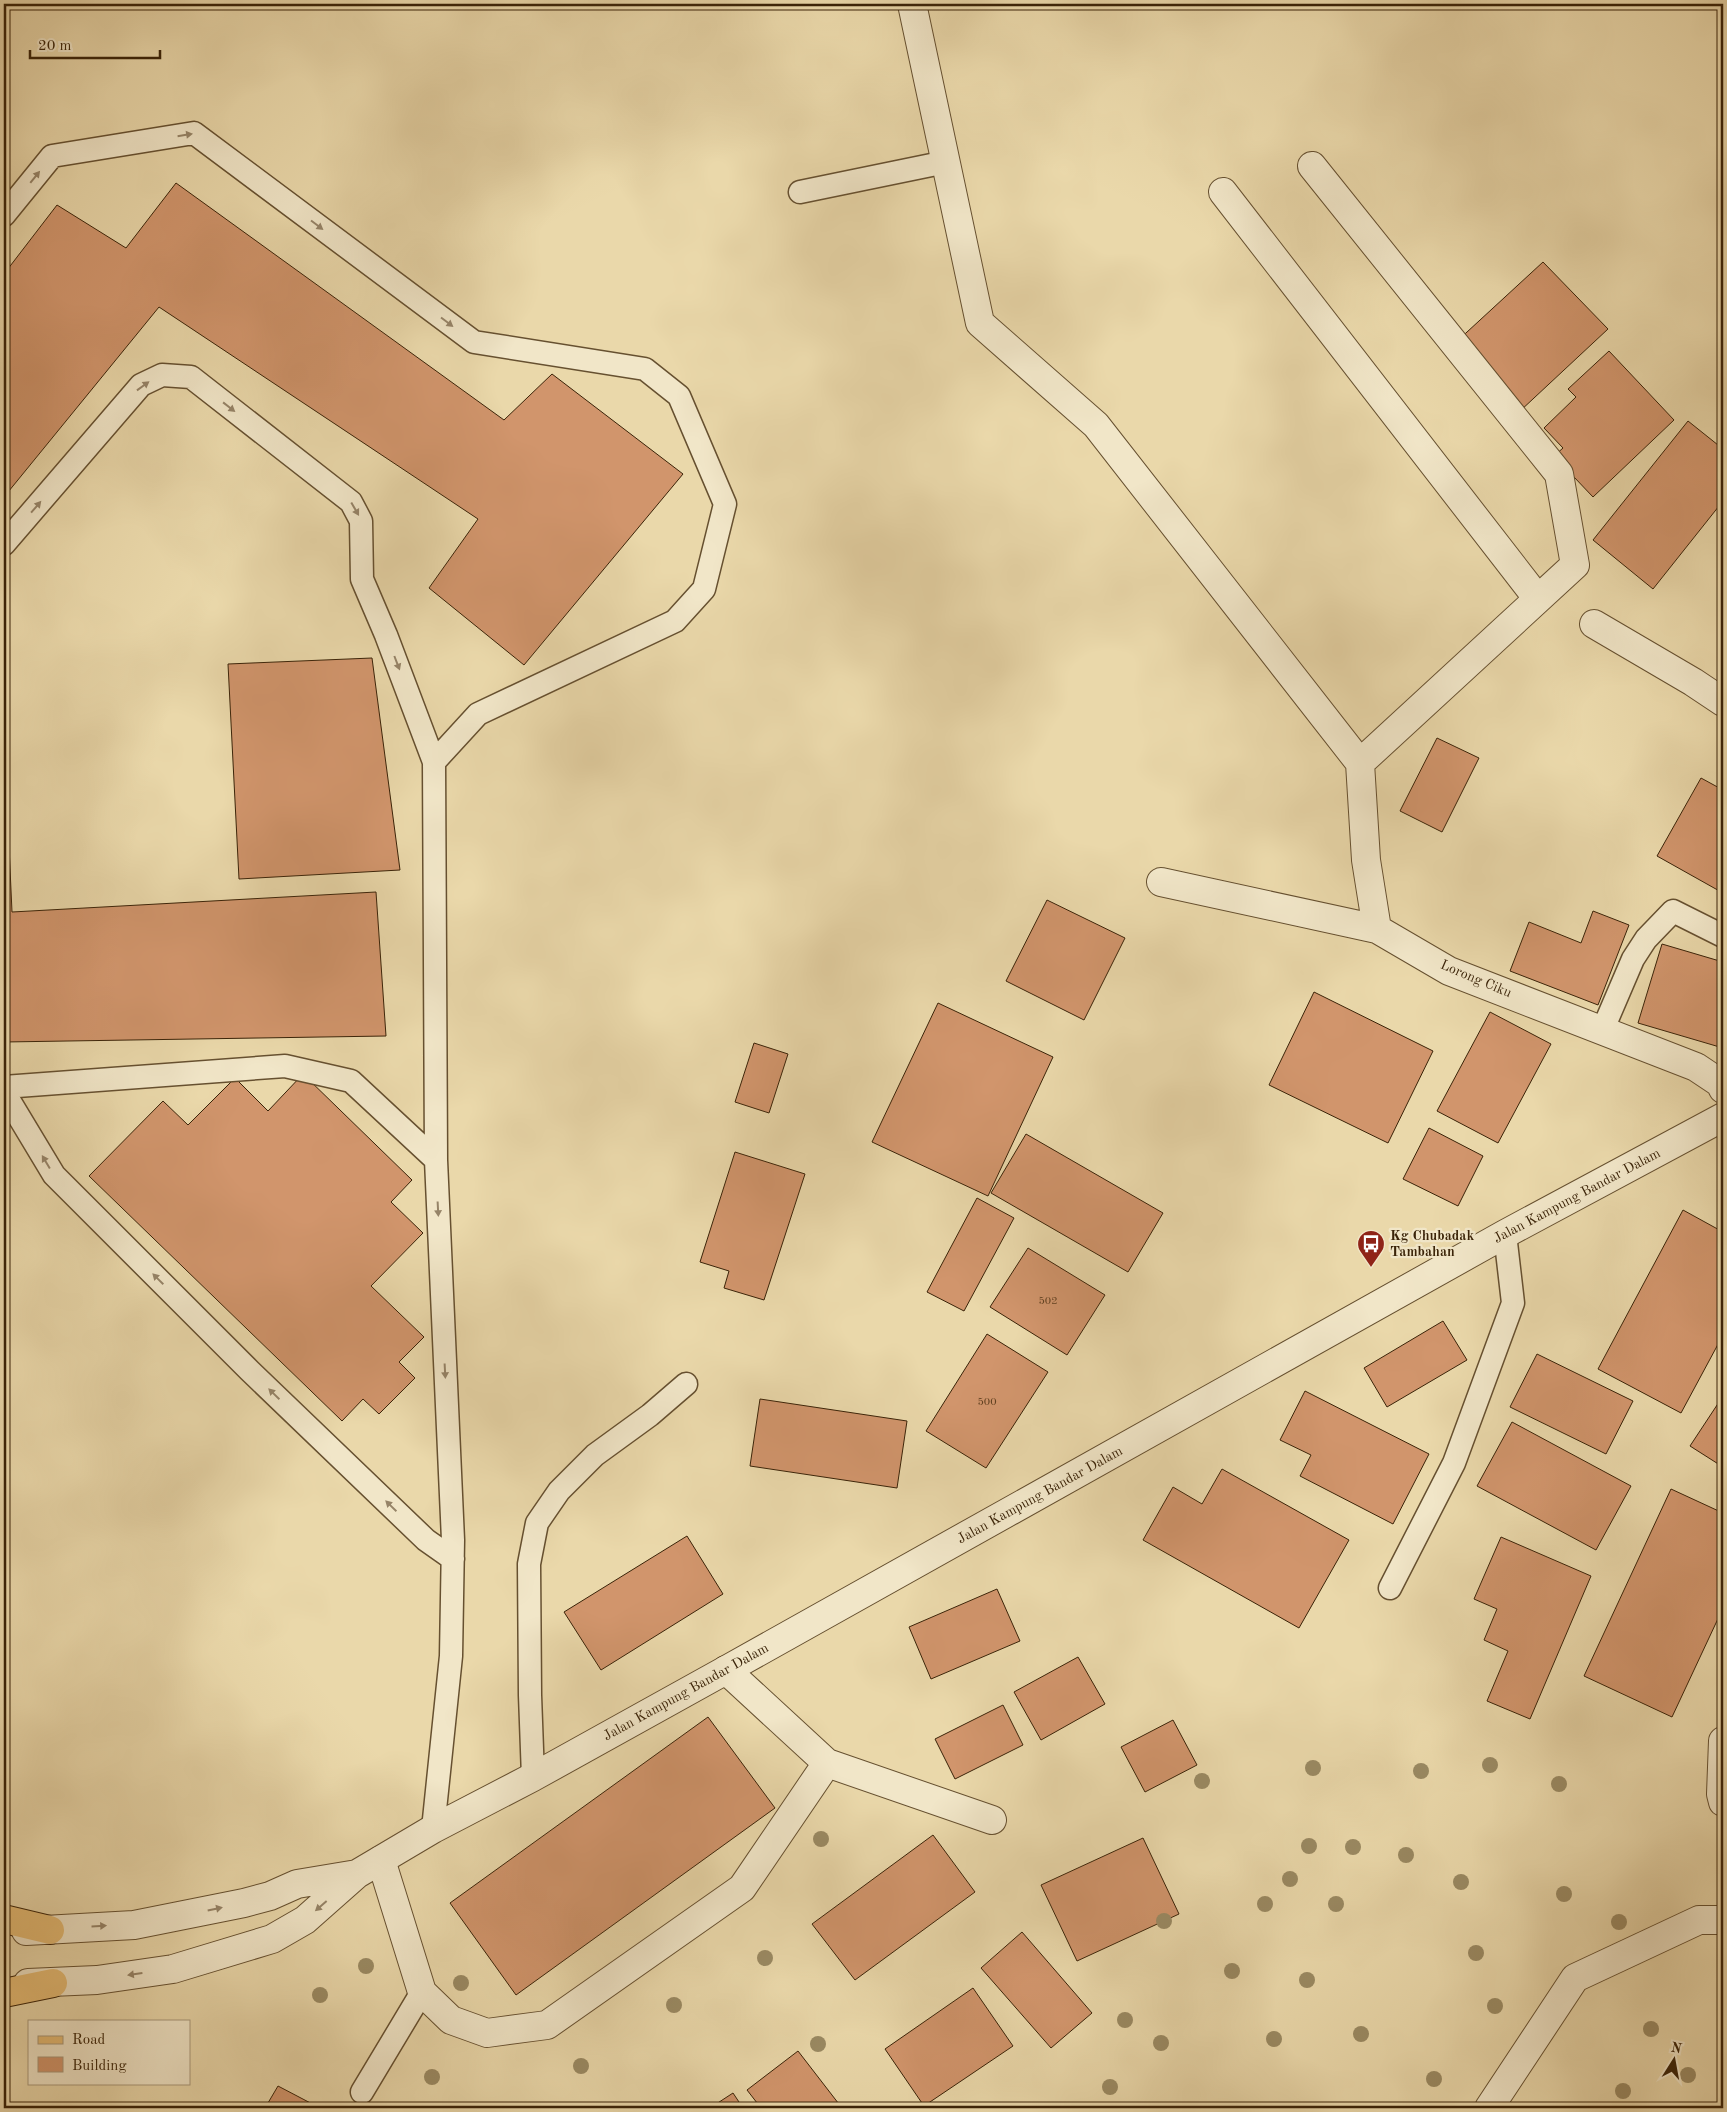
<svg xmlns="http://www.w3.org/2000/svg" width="1727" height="2112" font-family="'Old Standard TT',serif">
  <rect width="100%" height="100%" fill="#ead8aa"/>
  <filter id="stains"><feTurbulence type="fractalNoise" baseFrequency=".004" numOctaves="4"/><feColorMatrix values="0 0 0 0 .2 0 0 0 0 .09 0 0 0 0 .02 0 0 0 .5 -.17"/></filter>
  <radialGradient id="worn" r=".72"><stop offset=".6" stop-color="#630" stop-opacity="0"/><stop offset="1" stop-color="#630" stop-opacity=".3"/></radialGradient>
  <path fill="#d1956c" stroke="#3a2308" d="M176,183L504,420L552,374L683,474L524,665L429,588L478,519L159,307L4,497V274L57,205L126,248Z
    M1543,262L1608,329L1519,412L1454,344Z
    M1609,351L1674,420L1593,497L1554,456L1563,448L1544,428L1576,397L1568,389Z
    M1688,421L1723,449V501L1653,589L1593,540Z
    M372,658L400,870L239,879L228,664Z
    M4,737L12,912L376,892L386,1036L4,1042Z
    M1437,738L1479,758L1442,832L1400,811Z
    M1701,778L1723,790V893L1657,856Z
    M1047,900L1125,938L1084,1020L1006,981Z
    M1593,911L1629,925L1598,1005L1510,971L1529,922L1581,943Z
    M1662,944L1723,962V1048L1638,1023Z
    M1314,992L1433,1051L1388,1143L1269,1085Z
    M938,1003L1053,1057L988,1196L872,1142Z
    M1490,1012L1551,1044L1498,1143L1437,1111Z
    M754,1043L788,1054L769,1113L735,1102Z
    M303,1074L412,1180L391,1202L423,1233L371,1286L424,1337L399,1362L415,1378L379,1414L363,1399L342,1421L89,1176L163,1101L188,1125L235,1078L268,1111Z
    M1429,1128L1483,1156L1458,1206L1403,1179Z
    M1026,1134L1163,1213L1128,1272L991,1193Z
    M735,1152L805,1174L764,1300L724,1288L729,1271L700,1262Z
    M977,1198L1014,1218L964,1311L927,1292Z
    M1683,1210L1723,1232V1335L1681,1413L1598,1369Z
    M1028,1248L1105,1295L1067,1355L990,1307Z
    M1443,1321L1467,1360L1387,1407L1364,1368Z
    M987,1334L1048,1372L986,1468L926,1431Z
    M1537,1354L1633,1401L1606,1454L1510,1407Z
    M1305,1391L1429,1454L1393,1524L1300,1476L1311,1455L1280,1440Z
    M1723,1396V1467L1690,1446Z
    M760,1399L907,1421L897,1488L750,1466Z
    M1512,1422L1631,1486L1596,1550L1477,1486Z
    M1222,1469L1349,1540L1299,1628L1143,1540L1173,1487L1202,1504Z
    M1671,1489L1723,1513V1608L1672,1717L1584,1676Z
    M687,1536L723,1594L601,1670L564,1612Z
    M1501,1537L1591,1576L1530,1719L1487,1701L1508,1651L1484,1640L1497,1609L1474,1599Z
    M997,1589L1020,1641L931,1679L909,1627Z
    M1078,1657L1105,1704L1041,1740L1014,1692Z
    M1003,1705L1023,1745L955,1779L935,1739Z
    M708,1717L775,1808L516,1995L450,1903Z
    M1173,1720L1197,1765L1145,1792L1121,1747Z
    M933,1835L975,1892L855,1980L812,1924Z
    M1143,1838L1179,1914L1077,1961L1041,1885Z
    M1022,1932L1092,2013L1051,2048L981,1968Z
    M973,1988L1013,2046L924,2106L885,2049Z
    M798,2051L842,2108H761L747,2090Z
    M278,2086L320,2108H265Z
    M733,2093L743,2108H710Z"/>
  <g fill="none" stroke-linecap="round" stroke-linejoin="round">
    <defs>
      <path id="service" d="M800,192L946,162
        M4,215L52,156L194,133L474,342L645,369L679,396L725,504L704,589L675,621L478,714L434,762L436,1160L453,1540L451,1656L433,1829
        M4,544L141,385L162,375L191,377L351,502L361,521L362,579L386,635L434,762
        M1603,1029L1633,959L1646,939L1673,911L1723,936
        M4,1087L285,1066L351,1081L436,1160
        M4,1092L54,1175L250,1371L426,1540L453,1559
        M1390,1588L1454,1463L1513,1303L1505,1234
        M533,1777L530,1695L529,1564L537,1523L559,1491L595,1455L650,1415L686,1384
        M362,2092L422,1992"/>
      <path id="minor" d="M912,4L980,323L1096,425L1360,763
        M1312,166L1559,474L1575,565L1360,763L1366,860L1377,929
        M1223,192L1538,599
        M1594,624L1693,682L1723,702
        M1161,882L1377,929L1449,971L1696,1067L1720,1083L1723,1089
        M726,1670L827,1763L992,1820
        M1723,1741L1721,1794L1723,1802
        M381,1860L422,1992L451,2020L487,2033L547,2025L742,1888L827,1763
        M1489,2108L1575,1978L1699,1920H1723"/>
      <path id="tertiary" d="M26,1931L134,1925L244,1903L270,1896L297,1884L357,1874
        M28,1983L97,1980L173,1969L272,1939L305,1920L357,1874L433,1829L533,1777L726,1670L1505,1234L1723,1117"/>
      <path id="primary" d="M4,1919L50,1930
        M4,1993L53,1983"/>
    </defs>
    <use href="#service" stroke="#665030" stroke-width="25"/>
    <use href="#minor" stroke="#665030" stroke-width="30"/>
    <use href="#tertiary" stroke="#665030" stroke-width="30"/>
    <use href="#primary" stroke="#3a2308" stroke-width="30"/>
    <use href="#service" stroke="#f1e6c8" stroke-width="22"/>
    <use href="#minor" stroke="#f1e6c8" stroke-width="28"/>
    <use href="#tertiary" stroke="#f1e6c8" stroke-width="28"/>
    <use href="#primary" stroke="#e5bc75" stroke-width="28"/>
  </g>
  <g fill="#9a8a63">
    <circle cx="1490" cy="1765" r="8"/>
    <circle cx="1313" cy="1768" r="8"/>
    <circle cx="1421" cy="1771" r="8"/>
    <circle cx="1202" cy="1781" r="8"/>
    <circle cx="1559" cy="1784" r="8"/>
    <circle cx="821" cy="1839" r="8"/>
    <circle cx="1309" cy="1846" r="8"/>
    <circle cx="1353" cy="1847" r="8"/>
    <circle cx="1406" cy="1855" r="8"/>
    <circle cx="1290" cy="1879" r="8"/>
    <circle cx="1461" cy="1882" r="8"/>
    <circle cx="1564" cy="1894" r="8"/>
    <circle cx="1265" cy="1904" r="8"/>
    <circle cx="1336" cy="1904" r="8"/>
    <circle cx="1164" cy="1921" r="8"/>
    <circle cx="1619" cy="1922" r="8"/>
    <circle cx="1476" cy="1953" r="8"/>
    <circle cx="765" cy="1958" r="8"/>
    <circle cx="366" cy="1966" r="8"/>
    <circle cx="1232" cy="1971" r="8"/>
    <circle cx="1307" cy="1980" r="8"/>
    <circle cx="461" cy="1983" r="8"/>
    <circle cx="320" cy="1995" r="8"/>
    <circle cx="674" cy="2005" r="8"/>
    <circle cx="1495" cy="2006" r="8"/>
    <circle cx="1125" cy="2020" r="8"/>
    <circle cx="1651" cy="2029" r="8"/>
    <circle cx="1361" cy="2034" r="8"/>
    <circle cx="1274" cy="2039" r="8"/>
    <circle cx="1161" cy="2043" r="8"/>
    <circle cx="818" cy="2044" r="8"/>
    <circle cx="581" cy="2066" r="8"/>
    <circle cx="1688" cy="2075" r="8"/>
    <circle cx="432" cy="2077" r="8"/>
    <circle cx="1434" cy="2079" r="8"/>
    <circle cx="1110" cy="2087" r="8"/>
    <circle cx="1623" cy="2091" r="8"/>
  </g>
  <defs><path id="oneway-solid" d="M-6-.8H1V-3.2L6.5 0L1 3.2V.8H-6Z" transform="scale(1.25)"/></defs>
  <g fill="#968468">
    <use href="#oneway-solid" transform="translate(185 135) rotate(-9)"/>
    <use href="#oneway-solid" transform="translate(35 177) rotate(-51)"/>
    <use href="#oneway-solid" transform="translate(317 225) rotate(37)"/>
    <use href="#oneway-solid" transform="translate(447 322) rotate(37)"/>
    <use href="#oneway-solid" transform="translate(143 386) rotate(-36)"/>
    <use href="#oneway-solid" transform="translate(229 407) rotate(38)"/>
    <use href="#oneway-solid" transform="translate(36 507) rotate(-49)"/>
    <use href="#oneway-solid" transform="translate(355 509) rotate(60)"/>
    <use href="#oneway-solid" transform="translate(397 663) rotate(69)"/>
    <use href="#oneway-solid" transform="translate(46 1162) rotate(-121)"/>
    <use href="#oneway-solid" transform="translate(438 1209) rotate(87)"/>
    <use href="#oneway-solid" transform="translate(158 1279) rotate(-135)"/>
    <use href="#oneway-solid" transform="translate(445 1371) rotate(87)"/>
    <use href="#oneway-solid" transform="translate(274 1394) rotate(-136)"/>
    <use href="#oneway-solid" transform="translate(391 1506) rotate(-136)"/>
    <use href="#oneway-solid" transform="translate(321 1906) rotate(139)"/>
    <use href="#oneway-solid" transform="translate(215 1909) rotate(-12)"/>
    <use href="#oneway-solid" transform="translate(99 1926) rotate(-3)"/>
    <use href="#oneway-solid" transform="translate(135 1974) rotate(172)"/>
  </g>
  <defs>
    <symbol id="bus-pin" viewBox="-11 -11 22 30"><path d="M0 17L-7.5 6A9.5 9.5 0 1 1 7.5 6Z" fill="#8f2418" stroke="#f1e6c8"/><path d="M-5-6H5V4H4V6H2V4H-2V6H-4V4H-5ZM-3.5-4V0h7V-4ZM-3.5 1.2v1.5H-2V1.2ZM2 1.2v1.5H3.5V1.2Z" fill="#fff"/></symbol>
  </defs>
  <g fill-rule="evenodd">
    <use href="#bus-pin" x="1355" y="1228" width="32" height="43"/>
  </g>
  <g text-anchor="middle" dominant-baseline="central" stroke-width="4.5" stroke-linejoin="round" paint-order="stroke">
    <g font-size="11" fill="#604021">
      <text x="1048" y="1301">502</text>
      <text x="987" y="1402">500</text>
    </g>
    <g font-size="14" fill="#3a2308" stroke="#f1e6c8">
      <text transform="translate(1476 979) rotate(23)">Lorong Ciku</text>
      <text transform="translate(1577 1196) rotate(-28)">Jalan Kampung Bandar Dalam</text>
      <text transform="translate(1040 1495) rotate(-29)">Jalan Kampung Bandar Dalam</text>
      <text transform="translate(686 1692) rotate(-29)">Jalan Kampung Bandar Dalam</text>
    </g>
    <g font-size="14" font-weight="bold" fill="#3a2308" stroke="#f1e6c8" text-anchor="start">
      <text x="1390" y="1236">Kg Chubadak<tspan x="1390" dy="16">Tambahan</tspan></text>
    </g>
  </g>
  <rect width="1727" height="2112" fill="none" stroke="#ead8aa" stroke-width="20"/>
  <rect x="5" y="5" width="1717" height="2102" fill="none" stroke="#3a2308" stroke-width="2.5"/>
  <rect x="10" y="10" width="1707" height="2092" fill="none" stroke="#3a2308"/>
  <rect x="28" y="2020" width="162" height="65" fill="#f1e6c8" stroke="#a8987b"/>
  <rect x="38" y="2036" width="25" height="8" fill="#e5bc75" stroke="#a8987b"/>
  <text x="72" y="2044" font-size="15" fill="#3a2308">Road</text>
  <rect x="38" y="2057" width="25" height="15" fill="#d1956c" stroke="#a8987b"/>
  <text x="72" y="2070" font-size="15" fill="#3a2308">Building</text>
  <g transform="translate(1674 2060) rotate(11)" stroke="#f1e6c8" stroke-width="4" paint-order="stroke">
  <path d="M0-4L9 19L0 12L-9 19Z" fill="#3a2308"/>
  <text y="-8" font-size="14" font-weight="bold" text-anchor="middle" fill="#3a2308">N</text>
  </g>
  <path d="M30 50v8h130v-8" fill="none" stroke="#3a2308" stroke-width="2.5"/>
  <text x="38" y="50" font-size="15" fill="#3a2308" stroke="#f1e6c8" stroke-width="4" paint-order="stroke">20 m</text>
  <rect width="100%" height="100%" filter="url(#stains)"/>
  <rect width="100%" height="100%" fill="url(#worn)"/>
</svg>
